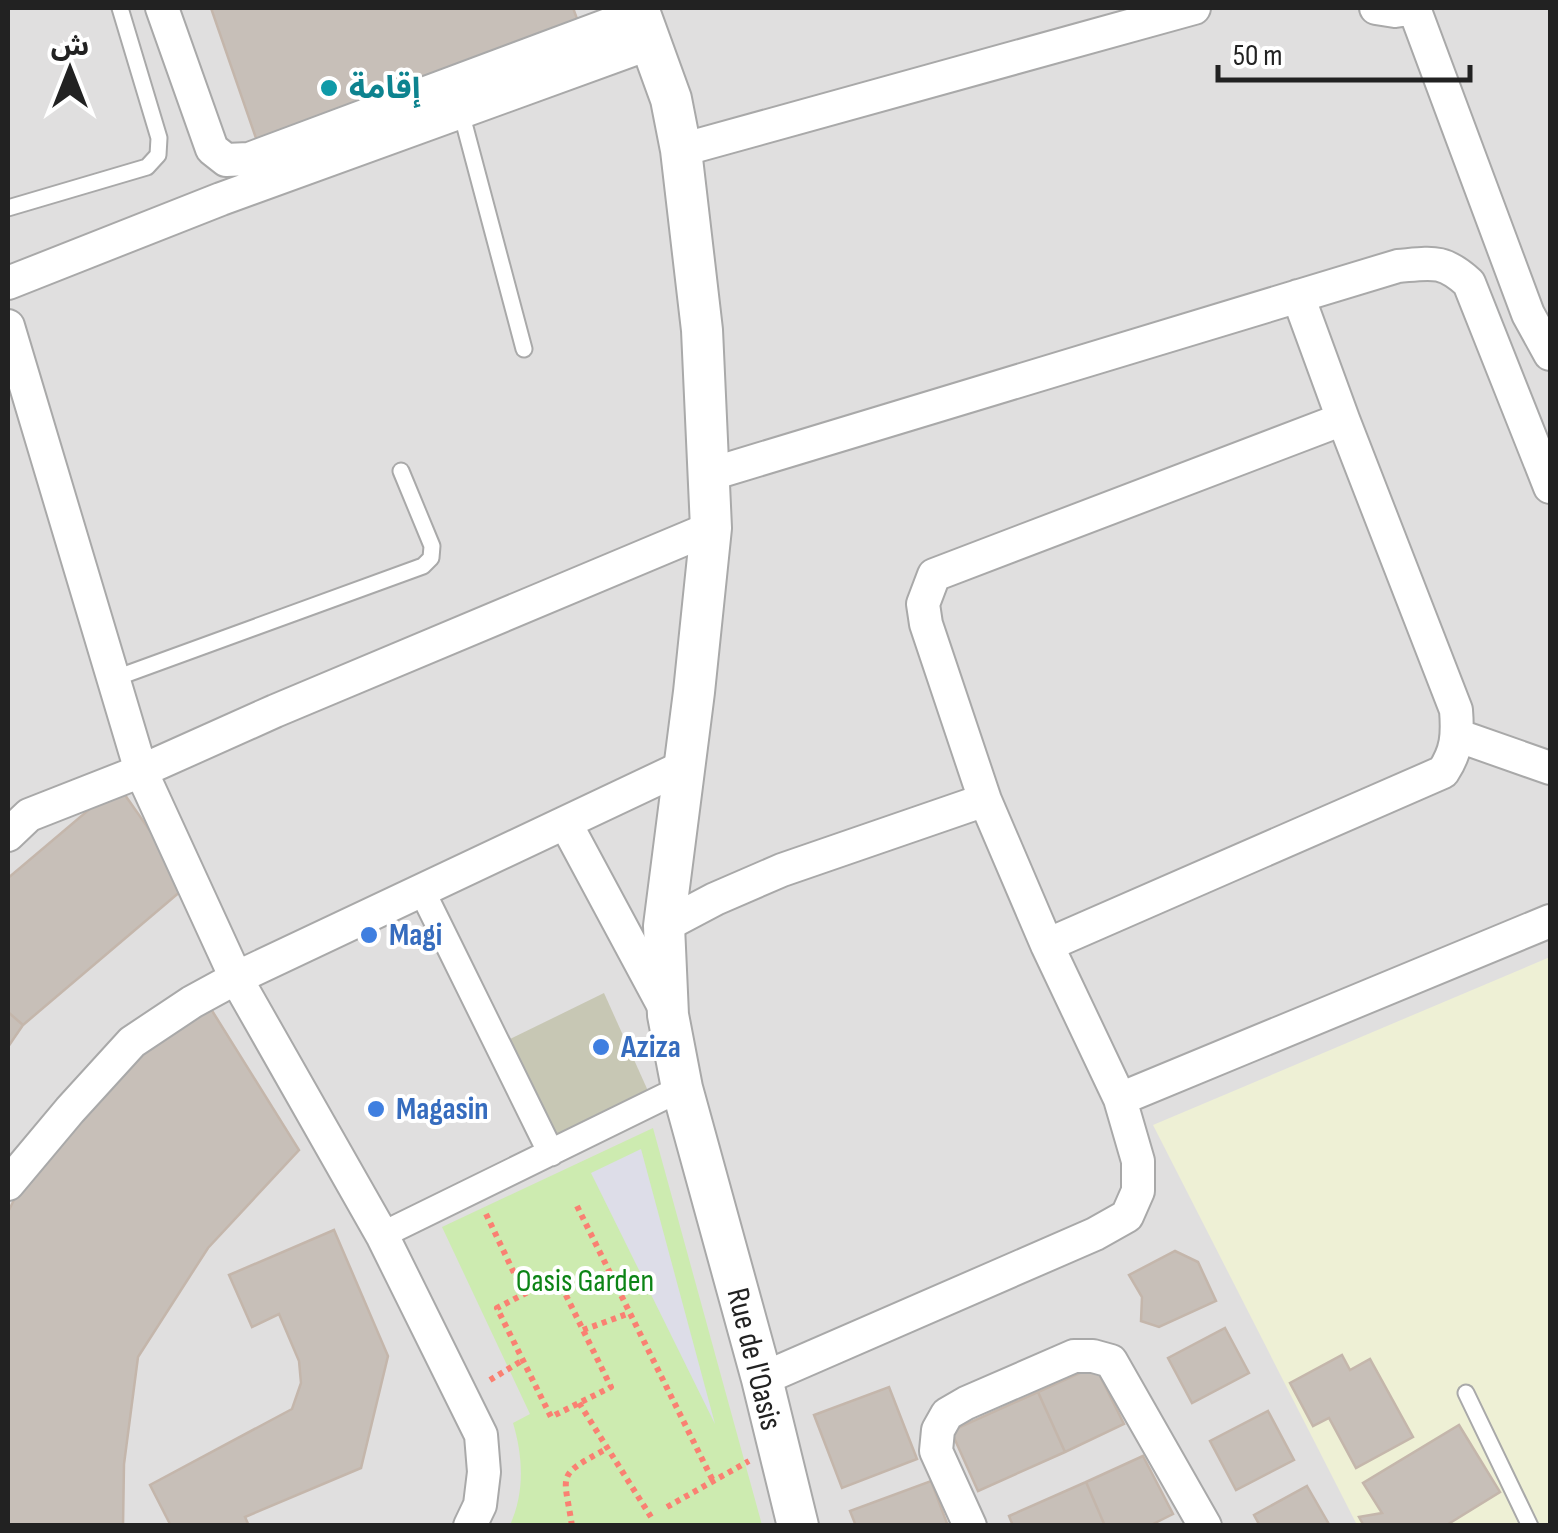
<svg xmlns="http://www.w3.org/2000/svg" width="1558" height="1533" font-family="'Sofia Sans Condensed','Noto Sans Arabic',sans-serif">
  <rect width="100%" height="100%" fill="#f2efe9"/>
  <path fill="#e0dfdf" d="M8,8H1550V1525L8,1526Z"/>
  <path fill="#c7c7b4" d="M604,993L653,1102L551,1153L498,1045Z"/>
  <path fill="#eef0d5" d="M1550,957V1525H1357L1153,1125Z"/>
  <path fill="#cdebb0" d="M653,1128L762,1525H510C525,1493 523,1456 513,1423L530,1414L442,1227Z"/>
  <path fill="#dddde8" d="M641,1149L715,1424L591,1173Z"/>
  <path fill="#c7bfb8" stroke="#c4b6ab" stroke-width="2.5" d="M211,8H573L582,32L258,144Z
    M118,785L188,885L23,1025L8,1012V878Z
    M206,1001L299,1150L208,1248L138,1357L124,1464L123,1526H8V1212L15,1198L139,1049Z
    M8,1012L23,1025L8,1047Z
    M334,1230L388,1356L361,1468L245,1517L249,1526H171L150,1485L292,1409L301,1383L299,1361L279,1314L252,1327L229,1275Z
    M1175,1251L1198,1262L1216,1301L1159,1327L1141,1321L1142,1297L1129,1275Z
    M1225,1328L1249,1373L1192,1403L1168,1358Z
    M1342,1355L1350,1370L1370,1359L1413,1437L1356,1468L1329,1418L1313,1426L1290,1383Z
    M1095,1366L1124,1424L1065,1452L1038,1392Z
    M889,1387L917,1459L842,1488L814,1415Z
    M1038,1392L1065,1452L978,1491L951,1431Z
    M1268,1411L1294,1460L1236,1490L1210,1441Z
    M1459,1425L1500,1492L1445,1526H1364L1359,1517L1382,1513L1363,1483Z
    M1143,1456L1173,1514L1149,1526H1105L1086,1482Z
    M931,1481L948,1526H856L850,1511Z
    M1086,1482L1105,1526H1013L1009,1516Z
    M1307,1486L1330,1526H1260L1254,1515Z"/>
  <g fill="none" stroke-linecap="round" stroke-linejoin="round">
    <defs>
      <path id="service" d="M461,112L524,349
        M8,208L147,167L158,155L159,138L120,8
        M113,679L423,566L431,558L432,546L401,471
        M1466,1393L1530,1526"/>
      <path id="pedestrian" d="M422,891L551,1153
        M382,1235L682,1088"/>
      <path id="minor" d="M162,8L212,149L226,160L249,159L640,13
        M1376,8L1395,11L1415,8
        M1414,8L1528,314L1550,354
        M681,150L1194,8
        M8,283L221,199L651,43
        M1298,296L1343,419
        M8,326L141,771L236,978L382,1235L481,1435L484,1472L480,1505L470,1526
        M708,475L1398,266C1432,263 1443,259 1469,283L1550,487
        M1459,736L1550,768
        M566,824L668,1014
        M8,835L29,815L141,771L275,711L711,528
        M664,926L715,899L782,870L985,800
        M1120,1099L1550,921
        M8,1184L70,1110L132,1042L192,1002L236,978L685,766
        M762,1379L1095,1234L1127,1216L1138,1191V1161L1120,1099L1047,945L985,800L926,624L923,604L934,575L1343,419L1456,710C1458,735 1457,751 1443,772L1047,945
        M970,1526L936,1451L938,1430L947,1414L966,1403L1074,1356H1093L1111,1361L1205,1526"/>
      <path id="tertiary" d="M638,8L671,99L681,150L702,330L711,528L694,692L664,926L668,1015L682,1088L762,1379L798,1526"/>
    </defs>
    <use href="#service" stroke="#a9a9a9" stroke-width="19"/>
    <use href="#pedestrian" stroke="#a9a9a9" stroke-width="29"/>
    <use href="#minor" stroke="#a9a9a9" stroke-width="36"/>
    <use href="#tertiary" stroke="#a9a9a9" stroke-width="44"/>
    <path stroke="#fa8072" stroke-width="6" stroke-dasharray="5 5" stroke-linecap="butt" d="M577,1206L713,1481
      M486,1214L524,1294
      M557,1277L611,1387L551,1417L497,1308Z
      M583,1330L630,1313
      M490,1380L523,1360
      M579,1403L651,1517
      M667,1507L749,1461
      M572,1526C564,1472 555,1477 606,1449"/>
    <use href="#service" stroke="#fff" stroke-width="15"/>
    <use href="#pedestrian" stroke="#fff" stroke-width="25"/>
    <use href="#minor" stroke="#fff" stroke-width="32"/>
    <use href="#tertiary" stroke="#fff" stroke-width="40"/>
  </g>
  <circle fill="#0f9aa8" stroke="#fff" stroke-width="4" cx="329" cy="88" r="10"/>
  <g fill="#3f7fe0" stroke="#fff" stroke-width="4">
    <circle cx="369" cy="935" r="10"/>
    <circle cx="601" cy="1047" r="10"/>
    <circle cx="376" cy="1109" r="10"/>
  </g>
  <g text-anchor="middle" dominant-baseline="central" stroke-width="8" stroke-linejoin="round" paint-order="stroke">
    <g font-size="32" font-weight="bold" fill="#0d838f" stroke="#fff" text-anchor="start">
      <text x="349" y="88">إقامة</text>
    </g>
    <g font-size="32" font-weight="bold" fill="#366cbe" stroke="#fff" text-anchor="start">
      <text x="389" y="935">Magi</text>
      <text x="621" y="1047">Aziza</text>
      <text x="396" y="1109">Magasin</text>
    </g>
    <g font-size="32" fill="#0c8416" stroke="#fff">
      <text x="585" y="1281">Oasis Garden</text>
    </g>
    <g font-size="32" fill="#222" stroke="#fff">
      <text transform="translate(754 1359) rotate(76)">Rue de l'Oasis</text>
    </g>
  </g>
  <rect width="1558" height="1533" fill="none" stroke="#222222" stroke-width="20"/>
  <g transform="translate(70 70)" stroke="#ffffff" stroke-width="8" paint-order="stroke">
  <path d="M0-8L18 38L0 25L-18 38Z" fill="#222222"/>
  <text y="-15" font-size="28" font-weight="bold" text-anchor="middle" fill="#222222">ش</text>
  </g>
  <path d="M1218 65v15h252v-15" fill="none" stroke="#222222" stroke-width="5"/>
  <text x="1233" y="65" font-size="30" fill="#222222" stroke="#ffffff" stroke-width="8" paint-order="stroke">50 m</text>
</svg>
